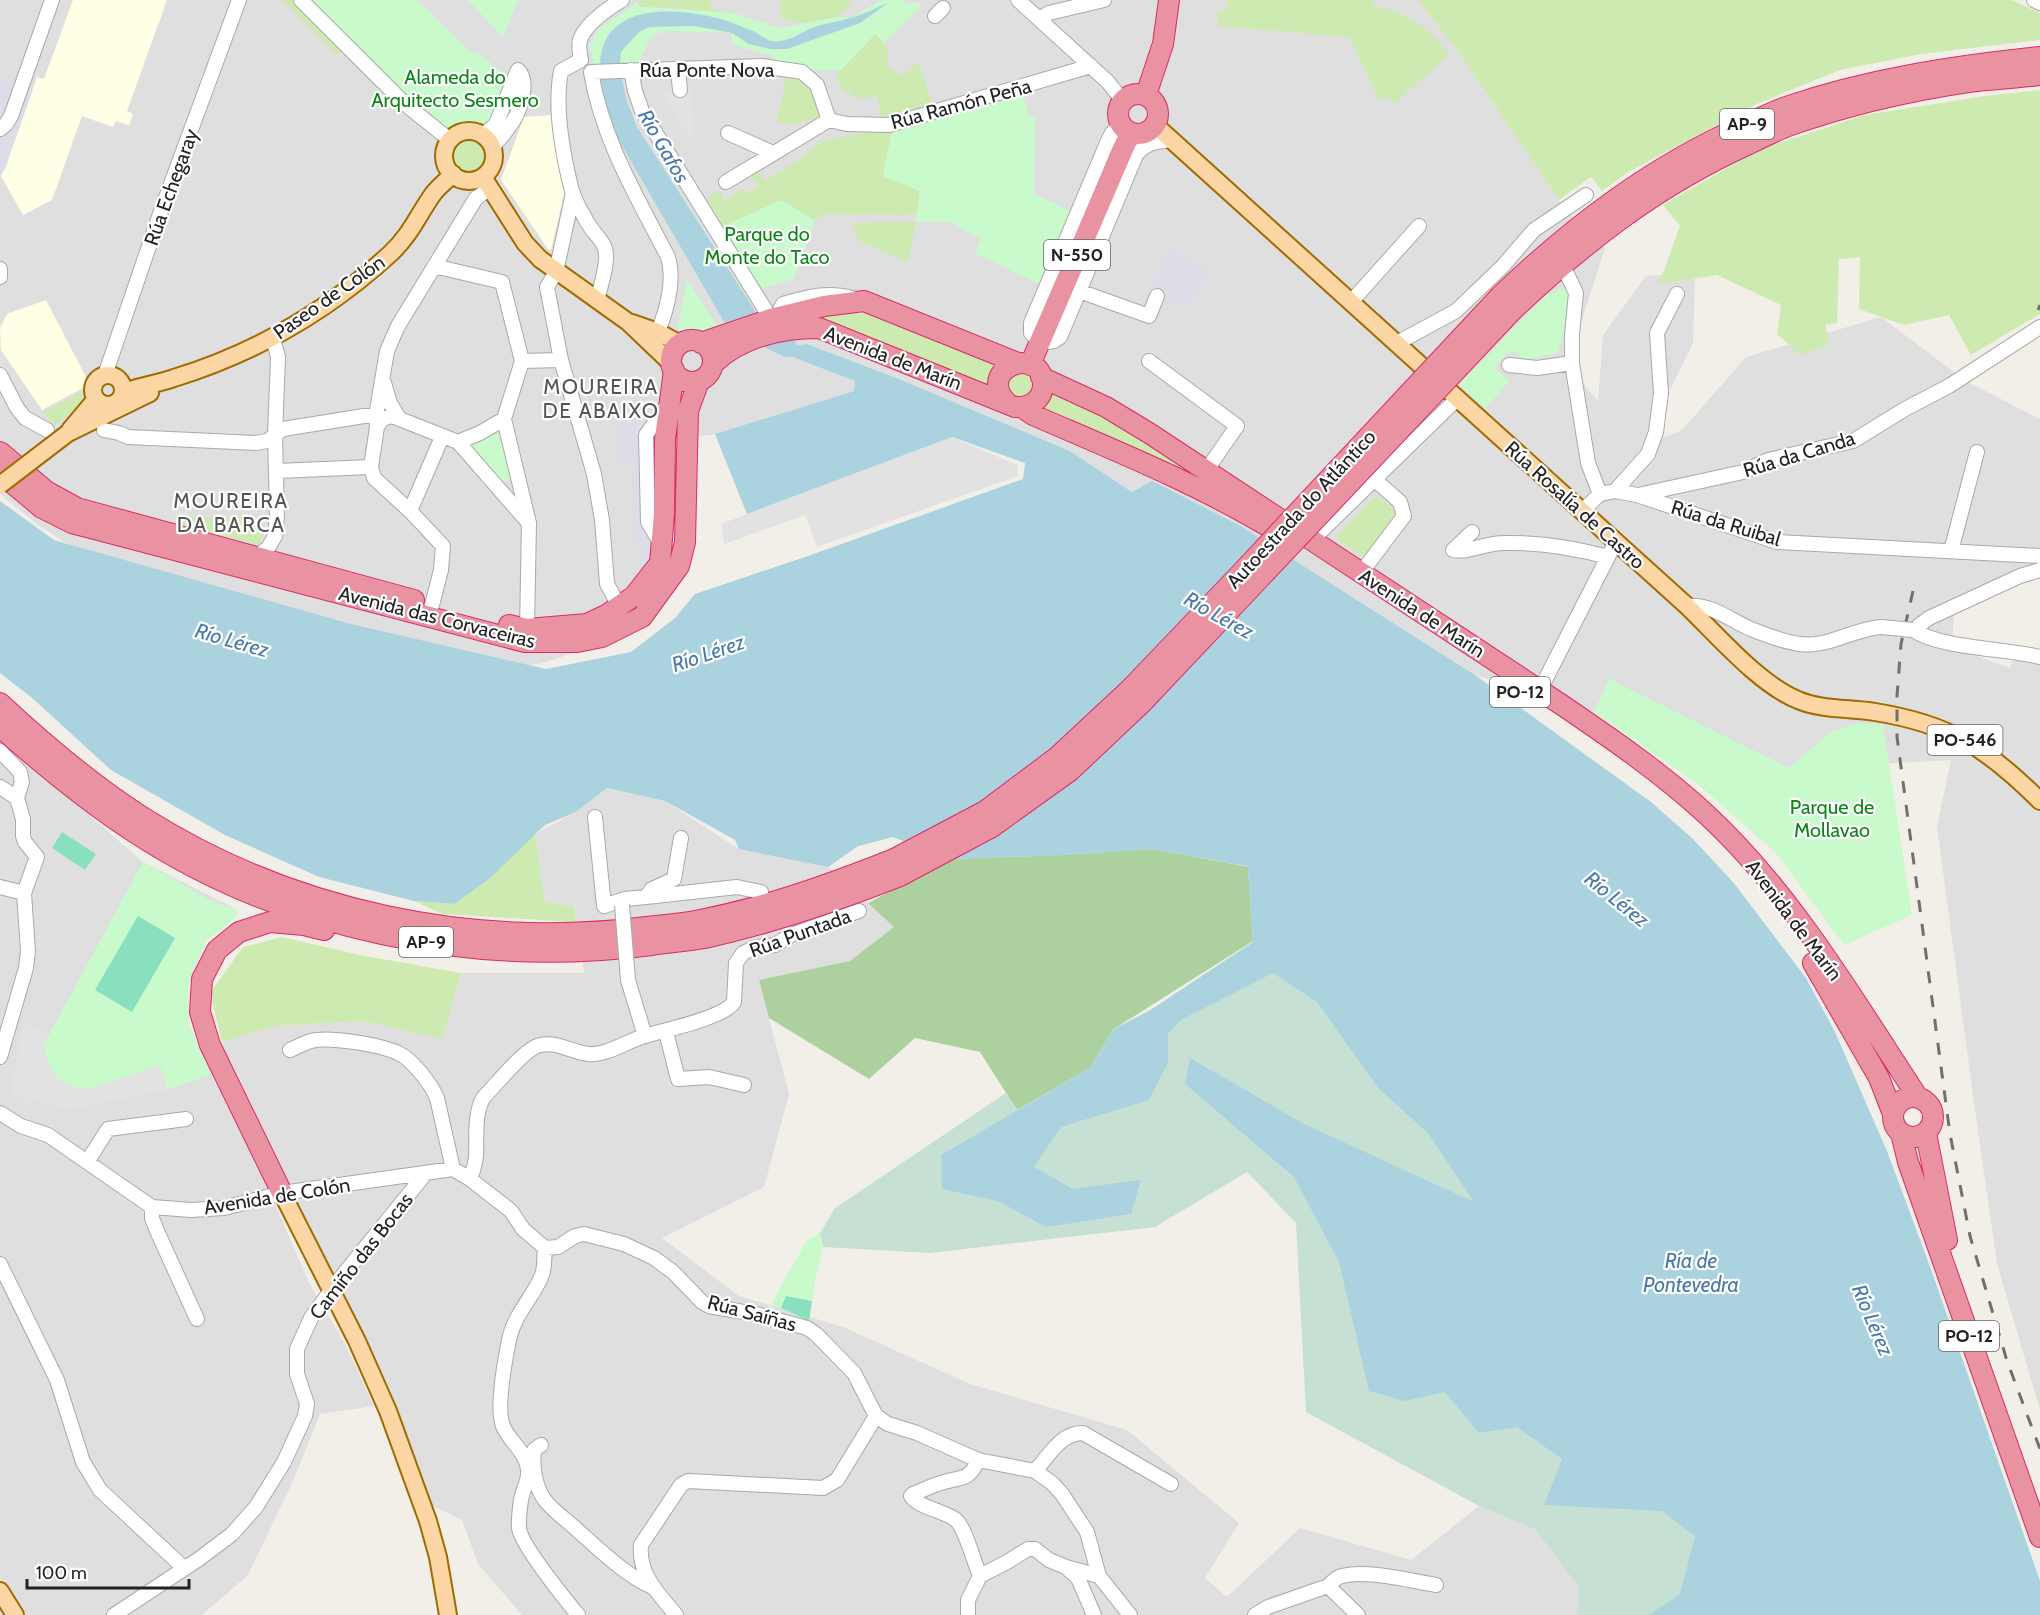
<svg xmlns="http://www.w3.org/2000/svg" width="2040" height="1615" font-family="Cabin,sans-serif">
  <rect width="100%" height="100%" fill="#f2efe9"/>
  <path fill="#e0dfdf" d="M0,0H1418L1455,47L1559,200L1588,235L1605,248L1581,323L1572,363L1578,377L1598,401L1603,335L1646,276L1695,273L1693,343L1642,446L1682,430L1746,357L1881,317L1966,381L2040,419V576L1955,600L1952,647L2010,668L2017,651L2040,660V1410L1997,1264L1977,1125L1937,827L1951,760L1768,770L1611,717L1475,675L1239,525L1152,482L1132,492L1070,451L899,379L807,344L855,381L854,391L715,434L657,443L651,517L635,584L579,651L543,663L503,669L436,658L66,543L38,525L0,494Z
    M0,737L143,862L238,910L205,942L188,983L189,1025L211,1074L262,1174L309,1283L345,1344L374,1406L320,1414L293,1481L248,1575L202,1615H0Z
    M607,788L665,801L739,849L828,867L895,927L850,961L759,980L789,1094L764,1187L662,1238L739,1296L843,1327L970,1384L1127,1430L1239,1523L1205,1578L1227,1597L1300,1528L1411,1560L1479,1506L1536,1530L1579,1588L1577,1615H522L478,1564L462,1520L421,1500L374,1378L210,1045L275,1026L363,1021L441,1038L461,973H584L574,906L545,902L535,834L576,812Z"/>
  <path fill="#ffffe5" d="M73,0H167L127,111L133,114L129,125L116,121L113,127L82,116L52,200L23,215L1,176L37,77L44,79Z
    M552,115L565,190L551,250L548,249L501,180L524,117Z
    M46,300L87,379L85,387L42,410L1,350L0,328L7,314Z"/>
  <path fill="#cdebb0" d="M282,0H291L342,51L338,55Z
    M646,0H710V4L720,14L672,7H639L638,2Z
    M779,0H845L853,3L837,17L805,23L782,19Z
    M1227,0H1373L1372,4C1379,9 1387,8 1395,11C1417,20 1435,35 1449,54L1394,104L1389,96L1379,100L1349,37L1219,26L1217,11L1227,10Z
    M1418,0H2012L2040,13V40L1921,54L1840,70L1759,103L1630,171L1602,191L1591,177L1559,200L1455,47Z
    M875,34L888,48V66L902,76L919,62L932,104L881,118L878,97L855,98L849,92L845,93L835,76Z
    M787,73C812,76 817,97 823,117L787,125L777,120Z
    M2040,90V314L1971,355L1949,315L1904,325L1859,309L1860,257L1839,259L1837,323L1825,325L1829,344L1800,355L1777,334L1781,305L1717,275L1659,284L1680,226L1663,205L1760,149L1865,115L1984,96Z
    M878,130H892L920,191L917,214L904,215L825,214L815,220L781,200L722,227L707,199L719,190L724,201L743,188L746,194L759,186L747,173L757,168L765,181L803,157L822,141Z
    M453 157a16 16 0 1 1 32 0a16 16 0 1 1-32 0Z
    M916,222L908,262L859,241L852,223Z
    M856,312L869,314L1000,364L989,389L798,322L828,313Z
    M1008 385a12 12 0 1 1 24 0a12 12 0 1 1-24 0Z
    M1051,388L1134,433L1264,515L1036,412Z
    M83,391L84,396L75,409L55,425L42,413Z
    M1375,496L1393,507L1396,514L1366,559L1335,538Z
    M180,516L263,520L260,545L179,524Z
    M535,834L545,902L574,906L576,922L442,914L414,901L454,904Z
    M282,937L360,955L461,973L442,1039L363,1021L275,1026L222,1042L210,993L243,947Z"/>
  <path fill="#add19e" d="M1154,849L1248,866L1253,941L1114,1029L1090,1068L1017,1110L980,1052L915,1038L869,1079L769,1018L759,980L850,961L894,927L868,903L950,859Z"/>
  <path fill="#c6e0d4" d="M1118,661L1879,1615H1577L1579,1588L1536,1530L1479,1506L1306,1412L1296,1223L1247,1172L1155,1227L930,1253L823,1247L820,1233L835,1208L1006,1093L1018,1110L1090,1068L1114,1029L1156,1007L1253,942L1248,867L1154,849L1062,855L950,859L893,837L858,846L828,867L739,849Z"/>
  <path fill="#c8facc" d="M311,0H417L471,53L478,52L514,84L499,124L473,125L443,130L403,93Z
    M468,0H518L503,37Z
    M881,0H906L904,2L906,4L914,2L922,5L884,43L875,34L841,70H789L772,67L774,56L733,45L731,33L666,31L652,35L639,62L594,65L589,46L599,29L638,2L639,7L729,12L781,28L837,17L851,18Z
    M1023,96L1029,115L1035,118L1034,194L1070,211L1041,285L975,253L981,239L950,222H916L920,191L883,176L892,130Z
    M781,200L815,220L794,279L753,291L715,230Z
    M687,279L718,327L688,335L677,334Z
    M1568,286L1572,301L1558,353L1526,360L1516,351L1508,353L1494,368L1509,381L1485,409L1459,385L1546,295Z
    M498,432L510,476L506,482L499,481L467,441Z
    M1609,679L1789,768L1831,732L1858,723L1883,725L1912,915L1844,945L1776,853L1699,785L1594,712Z
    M143,862L211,901L238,910L236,918L205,942L188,983L189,1025L211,1074L168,1090L160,1065L86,1090L66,1084L53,1074L46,1059L44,1044Z
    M820,1233L823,1247L815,1281L809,1321L771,1304L807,1240Z"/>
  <path fill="#88e0be" d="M62,832L96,854L85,870L52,848Z
    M138,916L175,938L132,1012L95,990Z
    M786,1296L812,1301L809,1321L781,1308Z"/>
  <path fill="#e2e2e2" d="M691,89L694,135L689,136L661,91Z
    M952,437L1017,465L1018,476L817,547L805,515L724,544L721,524Z
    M23,1021L49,1035L44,1044L46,1059L53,1074L66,1084L86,1090L160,1065L168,1090L65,1110L32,1098L29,1105L11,1090Z"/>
  <path fill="#dddde8" d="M0,79L33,89L5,169L0,177Z
    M1168,245L1210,271L1188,310L1150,293Z
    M668,404L660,563L640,587L630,464L619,465L616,414L624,406Z"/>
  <path fill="#aad3df" d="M888,3L860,23L787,49H770L749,44L732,33L694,26L650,27L639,32L621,52L620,64L626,99L637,127L757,314L726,325L615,134C608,111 595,74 602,50C615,2 681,9 717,18C730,21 743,27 755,32C760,35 766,40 771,41C787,44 801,32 814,27C826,23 838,22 850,18C863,15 875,8 888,3Z
    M807,344L899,379L1070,451L1132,492L1152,481L1239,525L1475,675L1651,802L1693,839L1733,882L1806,978L1835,1032L1887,1151L1932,1272L2040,1581V1615H1649L1680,1594L1695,1536L1662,1511L1544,1505L1562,1459L1517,1427L1479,1433L1445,1392L1405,1401L1369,1391L1339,1262L1294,1177L1185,1084L1190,1058L1304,1124L1474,1202L1428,1133L1379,1089L1317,1002L1273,973L1181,1020L1168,1034V1063L1149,1100L1061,1127L1034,1167L1073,1189L1141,1180L1131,1214L1046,1227L998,1201L942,1189L941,1155L1090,1068L1114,1029L1149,1011L1253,942L1248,866L1154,849L1062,855L950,859L893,837L858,846L828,867L739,849L735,840L665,801L607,788L576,812L545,825L489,879L454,904L414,901L319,877L225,835L111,770L31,697L0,673V501L54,540L351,624L546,669L631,652L675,618L695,594L808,556L1023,479L1025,463L952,437L747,514L715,434L854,391L855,381L772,349Z"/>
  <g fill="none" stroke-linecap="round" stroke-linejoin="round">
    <path stroke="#aad3df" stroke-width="20" d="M754,331L787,347"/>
    <defs>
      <path id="minor" d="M301,0L405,104L450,140
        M1018,0L1108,82L1123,101
        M2034,0L2040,3
        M935,16L943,8
        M1039,19L1049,13L1104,0
        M581,60L561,71C554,106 563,156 572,191C575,201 581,211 586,220C592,233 606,241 606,255C607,269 600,287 597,301
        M581,60C580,54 578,46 580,40C586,23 607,9 622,0
        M678,69L680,90
        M631,70L635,91L642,111L771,319
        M591,72C602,139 637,197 668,257C675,280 667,309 658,332
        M591,72L762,66L802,72L817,85L829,120
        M829,120L847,124L889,125L1091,66
        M1121,124L1112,133L1107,143L1031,323V333L1040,343L1054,341L1060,337L1136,155C1146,142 1156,142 1171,140
        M0,129L6,124L11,116L52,0
        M728,133L773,153
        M483,135L496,124L518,70
        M493,147C499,139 506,132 511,124C520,112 530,82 518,70
        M726,182L829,120
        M573,193L556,272L547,287L561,360L594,474L602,520L607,584L619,606
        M434,266L502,282L522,361L504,419
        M0,269V277
        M1567,274L1576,293L1572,334V363
        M1079,291L1149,316L1157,296
        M1351,302L1419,226
        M776,318L783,304C811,296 828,291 856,299
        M1397,343L1456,311L1503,266L1534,230L1586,195
        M522,361L561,360
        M1149,361L1237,426L1206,471
        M1509,365L1537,368L1572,363L1588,463L1600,494
        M0,375L17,408L25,418L47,430
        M105,375L161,211L239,0
        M384,383L390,403L399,418
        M504,419L529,523L527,629
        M377,427L382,419L392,416L458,442L527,521
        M104,430L119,433L128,437L256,443L267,441L283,429L364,416H376
        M458,442L480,433L504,419
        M277,471L371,467
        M1615,491L1648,454L1656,432L1661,393L1657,333L1677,294
        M1638,495L1743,472L1768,460L1853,441L1905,409L1949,386L2040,327
        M410,511L442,437
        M1582,511L1600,494L1615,491L1637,495L1777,542L2040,556
        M1472,532L1453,550C1469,553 1486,543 1503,543C1537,542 1575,548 1608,557
        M1312,540L1458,398
        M661,544L648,522L646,435L668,404
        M1951,551L1977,452
        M257,556L268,548L275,536L277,516L275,435L278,357L273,338
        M2040,570L2020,576L1929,618L1913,630C1943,649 2003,648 2040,657
        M1361,573L1404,516L1400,502L1374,479
        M432,605L441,570L443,546L410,511L374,478L371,467L377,427L376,416L387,351L398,326L476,198L489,189
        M1687,606C1710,603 1730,620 1751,629C1766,635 1784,642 1800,644C1827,648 1853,629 1881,627
        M1540,690L1611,551
        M0,751L20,772L22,782L17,798L23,819V836L25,842L37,857L24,893L28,951L26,968L0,1057
        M0,787L17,798
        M595,817L604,906L625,899L646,897L652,889L674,879L681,838
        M0,887L24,893
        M646,897L737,887L761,892
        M628,980L645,1036
        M666,1032L678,1079L709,1077L744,1085
        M290,1050C297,1047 304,1043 311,1041C329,1036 381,1045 398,1053C412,1059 431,1084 437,1098L453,1169
        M0,1113L21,1126L48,1135L152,1207L191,1210L224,1208L282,1193L453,1169L470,1179L511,1211L523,1229L545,1248
        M87,1162L108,1129L186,1119
        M470,1179C473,1171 476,1163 476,1155C477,1135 474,1116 483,1098C495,1086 525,1048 540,1045C557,1041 573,1053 589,1054C606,1056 629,1040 645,1036C664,1030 724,1018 734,1002L736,963L743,953L754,948L775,945L791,935L859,911
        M152,1207V1218L157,1231L197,1319
        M545,1248L558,1247L575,1236L584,1234L624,1244L654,1258L673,1272L702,1302L709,1306L760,1315L807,1328L816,1334L854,1373L876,1416L888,1424L917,1433L978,1460L1035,1471L1052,1483L1062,1494L1087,1532L1099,1576L1130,1615
        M545,1248C544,1256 545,1267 542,1275C533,1298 514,1314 509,1340C505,1360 496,1408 503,1426C509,1441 524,1450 527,1465C531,1478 523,1488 521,1500C520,1508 518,1520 519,1528C521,1545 565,1599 578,1615
        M0,1264L57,1380L83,1462L100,1490L184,1568
        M541,1445L534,1450C532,1466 535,1486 544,1499C552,1510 565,1519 575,1528C599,1549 622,1573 652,1587
        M978,1460C970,1480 962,1477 944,1482C933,1485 923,1490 913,1494L911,1496C917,1507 945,1511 956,1520C966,1529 974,1563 980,1576
        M1035,1471C1049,1456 1060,1433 1083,1433L1171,1484
        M1068,1569L1078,1578L1094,1615
        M1328,1586C1331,1583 1335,1579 1339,1577C1362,1568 1411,1581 1436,1585
        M114,1615L199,1559L232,1534L256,1507L284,1462L305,1416L307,1404L297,1374V1349L311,1318L338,1281L426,1173
        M676,1615C659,1594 638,1575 641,1545L681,1485L688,1481L823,1488L837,1480L876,1416
        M968,1615V1600L980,1576L1007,1562L1028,1549H1035L1049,1560L1066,1567L1099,1576
        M1255,1615L1268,1607L1328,1586L1358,1615"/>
      <path id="major" d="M1155,125L1687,606C1717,635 1760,685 1798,700C1821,710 1850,708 1875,712C1950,724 1987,748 2040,801
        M444 156a25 25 0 1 1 50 0a25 25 0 1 1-50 0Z
        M483,177L525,243L540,259L628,322L672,364
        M632,323L658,332L680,344
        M93 390a15 15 0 1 1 30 0a15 15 0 1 1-30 0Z
        M123,389L130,390C145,385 160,383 174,378C255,353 329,310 391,253C411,234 418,215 433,194C438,187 446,181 453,174
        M70,430L96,399
        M68,433L150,393
        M282,1193L357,1341L388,1411L428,1521L438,1557L448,1615
        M0,1591L15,1615"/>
      <path id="highway" d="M1118 114a20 20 0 1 1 40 0a20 20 0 1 1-40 0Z
        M1146,95L1163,44L1169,0
        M1500,296C1573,226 1652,166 1745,125C1759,119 1772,112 1786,107C1868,79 1954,66 2040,57
        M1513,310C1586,241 1657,186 1749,144C1763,137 1777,130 1791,125C1847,105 1908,91 1968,82C1991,79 2016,78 2040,75
        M671 361a21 21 0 1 1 42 0a21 21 0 1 1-42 0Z
        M701,343L771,319L824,306L864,301L1018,363
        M713,364C740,337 781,328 819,328L1015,407C1029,408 1044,400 1043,383C1040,343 973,370 1008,404
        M1030,365L1130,133
        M1041,377L1106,407L1149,433L1562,705C1612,739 1663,774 1707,815C1792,894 1854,1000 1917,1096
        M1023,408L1033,415C1116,451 1201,485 1279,533
        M0,452L46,491L77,508L414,600
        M0,473L42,508L72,523L525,642H577L602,637L642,617L679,566L685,542L688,411L699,381
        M509,625L527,629L587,624L606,615L634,596L660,563L664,514L665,439L674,370
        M0,703C45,745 92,785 144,818C293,912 473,949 647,927C664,925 682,924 700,920C767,907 831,884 894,859
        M0,727C43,765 86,801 134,832C285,931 474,968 652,945C670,942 688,941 705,938C772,923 837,901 900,876
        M1813,963L1879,1078L1893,1114
        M1893 1117a20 20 0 1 1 40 0a20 20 0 1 1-40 0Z
        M1901,1133L1908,1162L2040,1537
        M1926,1133L1947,1240
        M282,1193L210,1045L200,1012L202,979L217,950L239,932L270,922L304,925L324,930"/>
    </defs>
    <use href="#minor" stroke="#a9a9a9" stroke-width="16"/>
    <use href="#major" stroke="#a06b00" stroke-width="20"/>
    <use href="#highway" stroke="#dc2a67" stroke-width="22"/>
    <use href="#minor" stroke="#fff" stroke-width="14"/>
    <use href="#major" stroke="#fcd6a4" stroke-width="16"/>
    <use href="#highway" stroke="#e892a2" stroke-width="20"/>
    <path stroke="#707070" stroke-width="3" stroke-dasharray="12 12" stroke-linecap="butt" d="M2038,310L2040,305
      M1913,591L1901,644L1897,696V737L1950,1134L1970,1236L2007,1361L2040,1449"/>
    <defs>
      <path id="minor-bridge" d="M1881,627L1913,630
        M622,905L628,980"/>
      <path id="major-bridge" d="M0,485L68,433"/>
      <path id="highway-bridge" d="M894,859L985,811L1057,757L1130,689L1240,574L1500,296
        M900,876L992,827L1070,771L1143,702L1513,310"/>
    </defs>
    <use href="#minor-bridge" stroke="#a9a9a9" stroke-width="16" stroke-linecap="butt"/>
    <use href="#major-bridge" stroke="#a06b00" stroke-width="20" stroke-linecap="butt"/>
    <use href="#highway-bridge" stroke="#dc2a67" stroke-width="22" stroke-linecap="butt"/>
    <use href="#minor-bridge" stroke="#fff" stroke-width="14"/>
    <use href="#major-bridge" stroke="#fcd6a4" stroke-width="16"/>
    <use href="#highway-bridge" stroke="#e892a2" stroke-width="20"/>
  </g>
  <g text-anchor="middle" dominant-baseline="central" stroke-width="4.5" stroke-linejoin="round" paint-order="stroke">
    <g fill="#fff" stroke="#646464" stroke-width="1.5">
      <rect x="1720" y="109" width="54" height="30" rx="4.5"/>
      <rect x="1044" y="240" width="66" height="30" rx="4.5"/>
      <rect x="1490" y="677" width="60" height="30" rx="4.5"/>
      <rect x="1927.5" y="725" width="75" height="30" rx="4.5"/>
      <rect x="399" y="927" width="54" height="30" rx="4.5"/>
      <rect x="1939" y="1321" width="60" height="30" rx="4.5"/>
    </g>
    <g font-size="18" font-weight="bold" fill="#222">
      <text x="1747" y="124">AP-9</text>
      <text x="1077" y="255">N-550</text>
      <text x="1520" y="692">PO-12</text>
      <text x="1965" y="740">PO-546</text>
      <text x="426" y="942">AP-9</text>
      <text x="1969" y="1336">PO-12</text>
    </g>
    <g font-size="20" fill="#222" stroke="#fff">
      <text x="707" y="70">Rúa Ponte Nova</text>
      <text transform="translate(961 104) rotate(-15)">Rúa Ramón Peña</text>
      <text transform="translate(171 187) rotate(-70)">Rúa Echegaray</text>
      <text transform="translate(329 297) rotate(-35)">Paseo de Colón</text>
      <text transform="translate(893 358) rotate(21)">Avenida de Marín</text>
      <text transform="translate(1799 454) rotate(-17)">Rúa da Canda</text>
      <text transform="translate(1575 505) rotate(42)">Rúa Rosalía de Castro</text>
      <text transform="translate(1301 509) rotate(-47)">Autoestrada do Atlántico</text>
      <text transform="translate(1726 523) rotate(17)">Rúa da Ruibal</text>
      <text transform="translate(1422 613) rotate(33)">Avenida de Marín</text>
      <text transform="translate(437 617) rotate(14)">Avenida das Corvaceiras</text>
      <text transform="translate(1794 920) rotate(53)">Avenida de Marín</text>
      <text transform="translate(800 933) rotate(-20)">Rúa Puntada</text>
      <text transform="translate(277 1196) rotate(-9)">Avenida de Colón</text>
      <text transform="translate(361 1256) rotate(-52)">Camiño das Bocas</text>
      <text transform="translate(752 1313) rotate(15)">Rúa Saíñas</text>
    </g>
    <g font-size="20" fill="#0c8416" stroke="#fff">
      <text x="455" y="77">Alameda do<tspan x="455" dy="23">Arquitecto Sesmero</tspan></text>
      <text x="767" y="234">Parque do<tspan x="767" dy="23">Monte do Taco</tspan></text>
      <text x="1832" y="807">Parque de<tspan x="1832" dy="23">Mollavao</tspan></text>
    </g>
    <g font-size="21" font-style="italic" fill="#4a7aab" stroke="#fff">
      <text transform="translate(664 146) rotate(60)">Río Gafos</text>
      <text transform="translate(1219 615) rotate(29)">Río Lérez</text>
      <text transform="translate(232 640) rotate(16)">Río Lérez</text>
      <text transform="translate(708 653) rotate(-19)">Río Lérez</text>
      <text transform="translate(1617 899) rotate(39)">Río Lérez</text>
      <text x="1691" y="1260">Ría de<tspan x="1691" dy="24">Pontevedra</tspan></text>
      <text transform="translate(1873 1320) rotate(67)">Río Lérez</text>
    </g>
    <g font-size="21" letter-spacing="1.5" fill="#555" stroke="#fff">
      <text x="601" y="386">MOUREIRA<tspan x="601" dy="24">DE ABAIXO</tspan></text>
      <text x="231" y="500">MOUREIRA<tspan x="231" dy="24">DA BARCA</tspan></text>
    </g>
  </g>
  <path d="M27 1579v9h162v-9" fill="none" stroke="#222222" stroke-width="3"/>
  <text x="36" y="1579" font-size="18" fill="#222222" stroke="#ffffff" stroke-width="4.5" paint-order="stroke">100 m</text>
</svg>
